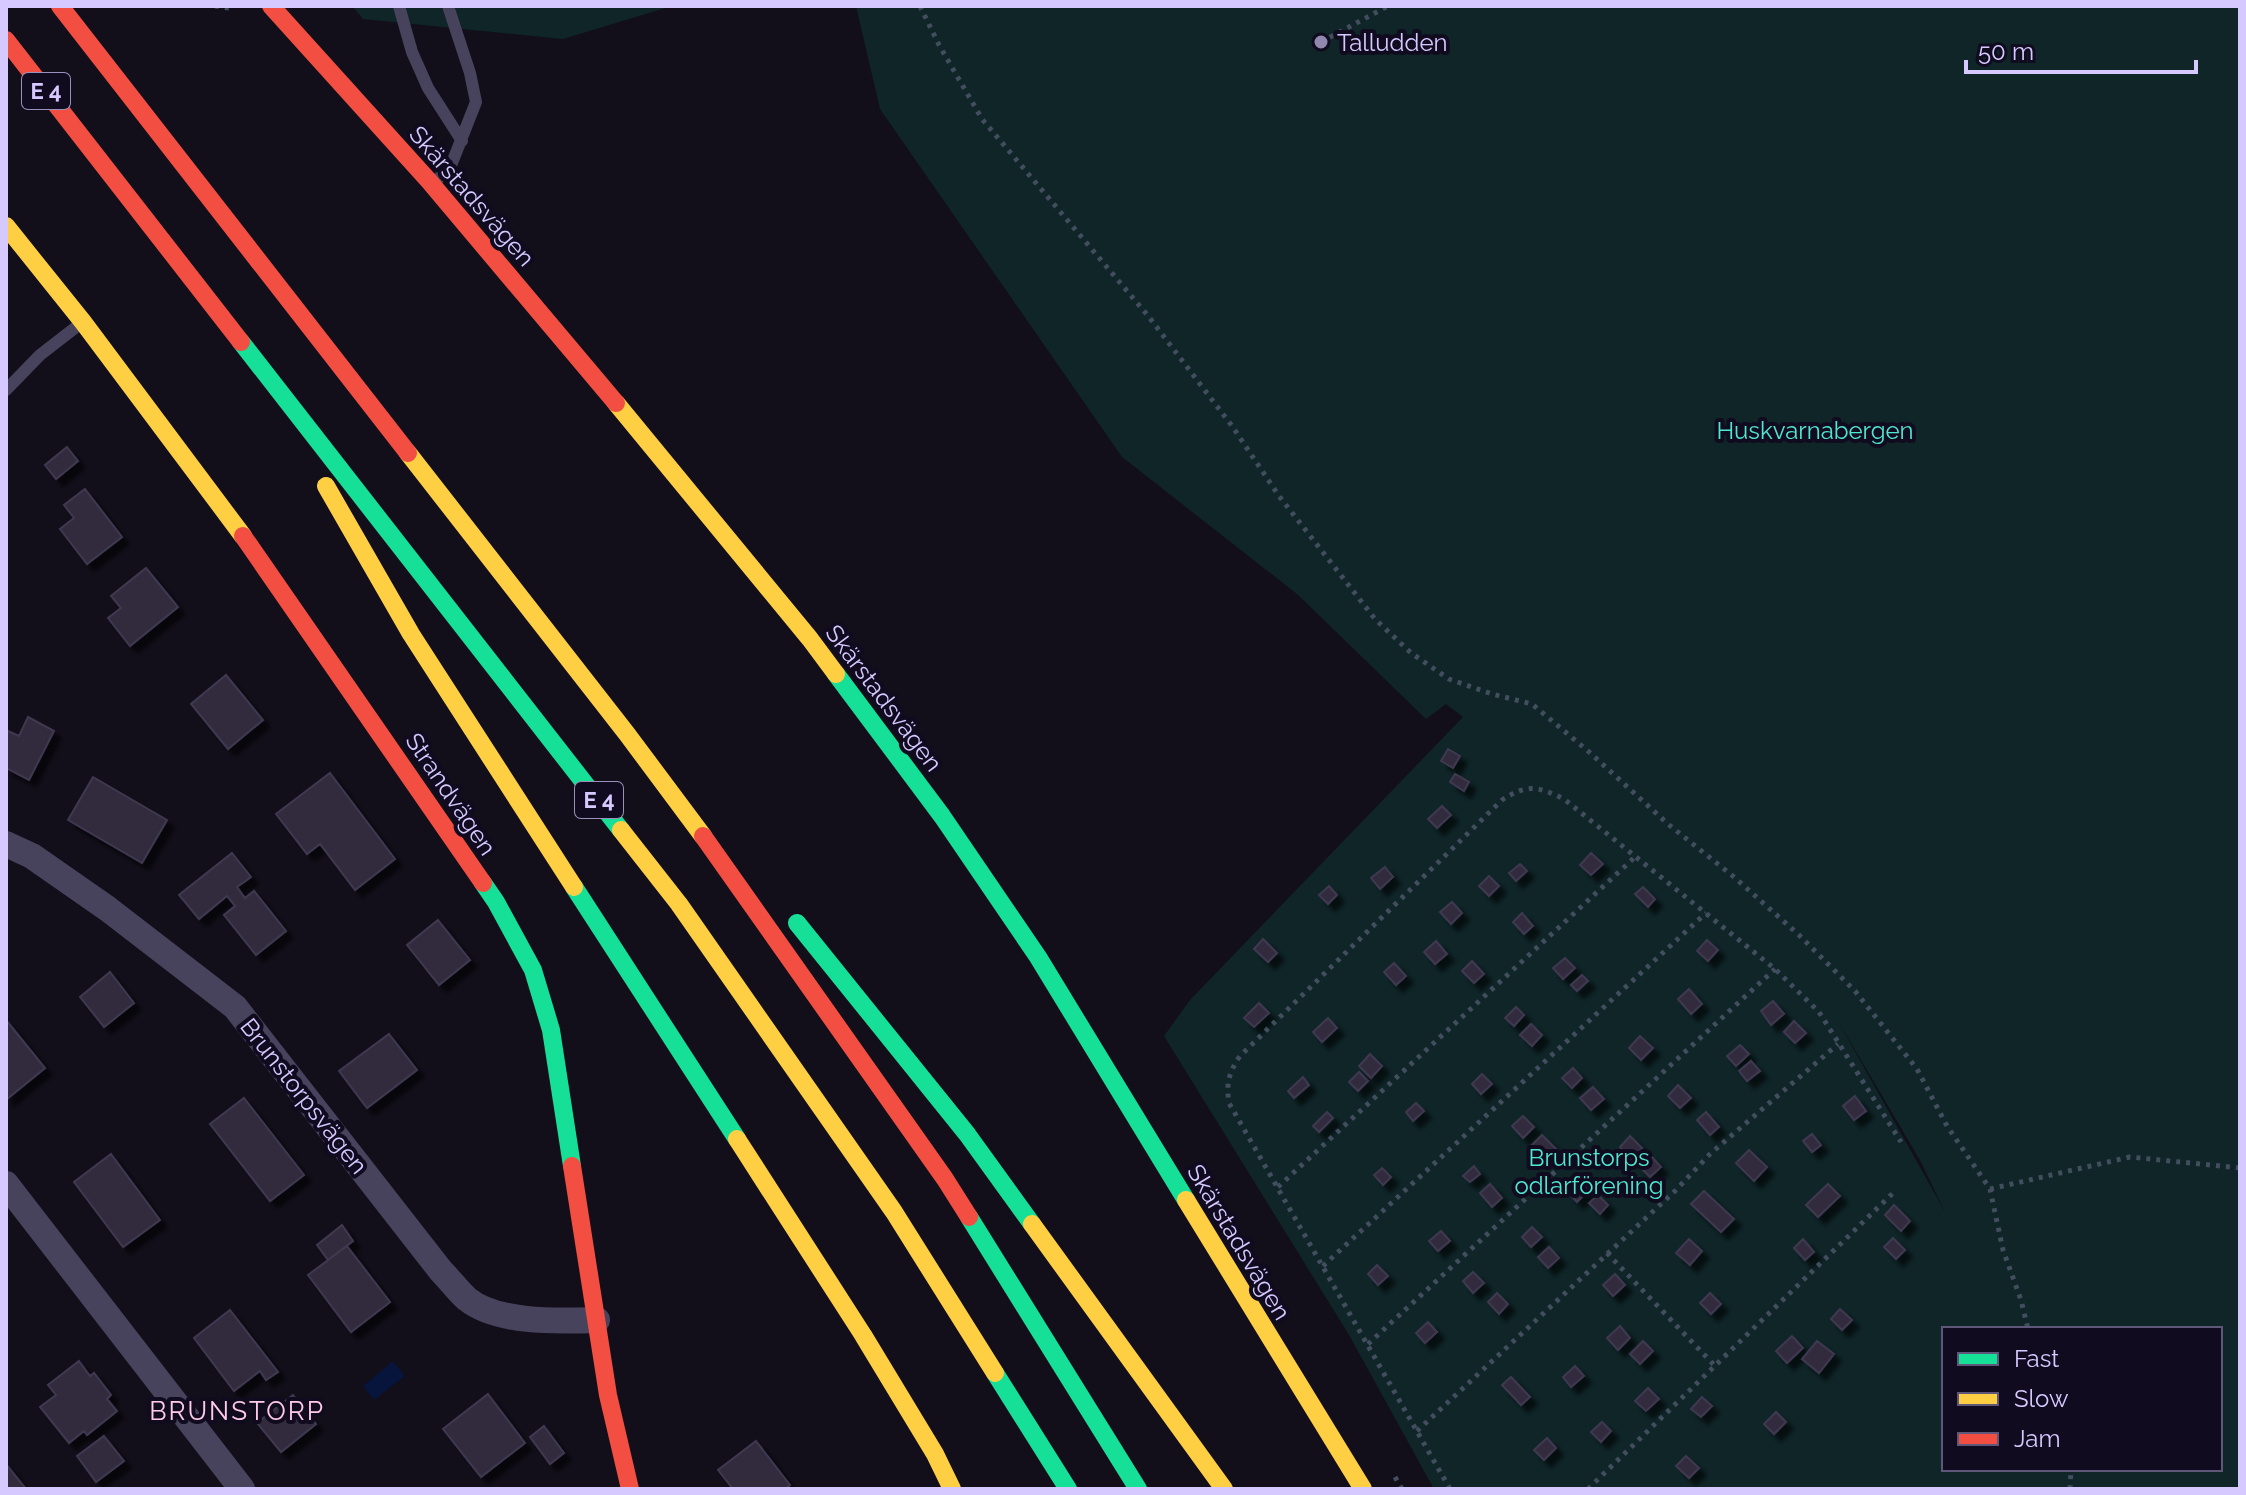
<svg xmlns="http://www.w3.org/2000/svg" width="2246" height="1495" font-family="Raleway,sans-serif">
  <defs>
    <filter id="shadow"><feDropShadow dx="7" dy="7" stdDeviation="2" flood-color="#0009"/></filter>
  </defs>
  <rect width="100%" height="100%" fill="#120f1a"/>
  <path fill="#0f2528" fill-rule="evenodd" d="M352,6H672L563,39L363,19Z
    M856,6H2240V1489H1434L1349,1335L1164,1036L1190,1000L1463,717L1446,704L1426,719L1297,594L1122,457L880,109ZM1838,1021L1921,1162L1944,1210ZM1944,1329H2220V1469H1944Z"/>
  <path fill="#07143b" d="M393,1361L405,1376L374,1400L363,1386Z"/>
  <path fill="#312c3e" stroke="#3f3950" stroke-width="2" filter="url(#shadow)" d="M67,447L78,461L56,479L45,465Z
    M85,489L122,537L87,564L60,529L74,518L64,505Z
    M146,568L178,607L130,646L108,618L121,608L111,596Z
    M226,675L263,720L228,749L191,704Z
    M28,717L54,731L29,780L6,768V730L19,736Z
    M1448,749L1460,756L1453,768L1441,761Z
    M330,773L395,859L355,890L320,844L307,854L276,814Z
    M1455,774L1469,782L1464,791L1450,782Z
    M93,777L167,820L142,863L68,820Z
    M1442,806L1451,815L1437,828L1428,819Z
    M232,853L251,877L237,887L245,898L254,891L286,931L256,955L224,915L235,906L227,896L199,919L179,895Z
    M1591,853L1603,864L1591,875L1580,865Z
    M1520,864L1527,871L1516,881L1509,873Z
    M1385,867L1393,877L1380,889L1371,878Z
    M1489,876L1499,886L1489,896L1479,886Z
    M1329,886L1337,895L1328,904L1319,895Z
    M1643,887L1655,899L1648,907L1635,894Z
    M1452,902L1462,913L1451,924L1440,912Z
    M1522,913L1533,926L1524,934L1513,922Z
    M438,920L470,960L439,985L407,945Z
    M1263,939L1277,953L1268,962L1254,949Z
    M1707,940L1718,950L1708,961L1697,951Z
    M1436,941L1447,954L1435,964L1424,952Z
    M1565,958L1575,968L1563,979L1553,968Z
    M1472,961L1484,974L1474,983L1462,971Z
    M1394,963L1406,976L1396,985L1384,972Z
    M110,972L134,1003L104,1027L80,997Z
    M1582,975L1588,981L1577,991L1571,985Z
    M1689,989L1702,1004L1691,1014L1678,999Z
    M1773,1001L1784,1014L1771,1025L1761,1011Z
    M1259,1003L1269,1013L1254,1027L1244,1018Z
    M1516,1007L1524,1015L1514,1026L1505,1018Z
    M1328,1018L1337,1028L1322,1042L1313,1032Z
    M6,1020L45,1068L6,1100Z
    M1794,1021L1806,1033L1795,1043L1784,1032Z
    M1531,1024L1542,1035L1532,1046L1520,1035Z
    M389,1034L417,1070L367,1108L339,1071Z
    M1640,1036L1653,1048L1641,1060L1629,1048Z
    M1740,1045L1749,1054L1736,1066L1727,1056Z
    M1370,1054L1382,1066L1371,1078L1359,1066Z
    M1751,1061L1760,1071L1747,1081L1739,1071Z
    M1573,1068L1582,1078L1572,1088L1562,1078Z
    M1359,1072L1368,1081L1358,1091L1349,1082Z
    M1482,1074L1492,1084L1481,1094L1472,1084Z
    M1303,1077L1309,1085L1294,1098L1288,1091Z
    M1678,1085L1691,1098L1680,1108L1668,1096Z
    M1593,1087L1604,1099L1591,1110L1580,1098Z
    M1855,1096L1866,1111L1854,1120L1843,1106Z
    M244,1098L304,1175L270,1201L210,1124Z
    M1416,1103L1424,1111L1413,1121L1406,1112Z
    M1327,1112L1333,1118L1319,1132L1313,1126Z
    M1706,1112L1719,1127L1710,1135L1697,1120Z
    M1523,1116L1534,1127L1523,1138L1512,1126Z
    M1812,1134L1821,1145L1812,1152L1803,1141Z
    M1542,1135L1556,1149L1545,1159L1532,1145Z
    M1630,1136L1642,1148L1631,1159L1620,1147Z
    M1749,1150L1767,1167L1754,1181L1736,1163Z
    M111,1154L160,1220L123,1247L74,1182Z
    M1650,1155L1661,1167L1650,1177L1639,1166Z
    M1474,1166L1480,1174L1470,1182L1463,1176Z
    M1382,1168L1391,1177L1383,1185L1374,1175Z
    M1581,1180L1590,1189L1577,1202L1568,1193Z
    M1490,1184L1502,1198L1492,1207L1480,1193Z
    M1828,1184L1840,1196L1818,1217L1806,1205Z
    M1704,1191L1734,1219L1721,1232L1691,1204Z
    M1598,1195L1608,1205L1600,1214L1589,1203Z
    M1894,1205L1910,1221L1901,1231L1885,1215Z
    M342,1225L353,1241L328,1260L317,1245Z
    M1532,1227L1542,1237L1531,1247L1522,1237Z
    M1441,1231L1450,1241L1438,1251L1429,1241Z
    M1893,1238L1905,1250L1896,1259L1884,1247Z
    M1689,1239L1702,1251L1690,1265L1676,1253Z
    M1803,1239L1814,1252L1805,1260L1794,1248Z
    M347,1246L390,1302L351,1332L308,1275Z
    M1549,1247L1559,1258L1548,1268L1538,1257Z
    M1377,1265L1388,1276L1378,1285L1368,1274Z
    M1473,1272L1484,1283L1473,1293L1463,1281Z
    M1615,1274L1625,1285L1613,1296L1603,1285Z
    M1497,1293L1508,1304L1499,1314L1488,1302Z
    M1710,1293L1721,1304L1711,1314L1700,1303Z
    M1840,1309L1852,1320L1842,1330L1831,1319Z
    M230,1310L278,1372L266,1380L260,1371L234,1391L194,1338Z
    M1428,1322L1437,1332L1425,1343L1416,1333Z
    M1620,1326L1630,1338L1618,1350L1607,1338Z
    M1792,1336L1803,1348L1787,1363L1776,1351Z
    M1643,1341L1653,1351L1640,1364L1630,1354Z
    M1817,1341L1834,1354L1819,1373L1802,1359Z
    M79,1361L90,1376L94,1373L111,1395L107,1399L117,1411L87,1435L84,1431L69,1443L40,1407L56,1395L48,1385Z
    M1575,1366L1584,1376L1571,1387L1563,1377Z
    M1511,1377L1530,1397L1521,1405L1502,1385Z
    M1648,1388L1659,1399L1646,1411L1635,1401Z
    M488,1394L525,1443L481,1477L443,1429Z
    M293,1395L316,1424L281,1452L257,1423Z
    M1702,1397L1712,1406L1701,1417L1691,1409Z
    M1776,1412L1786,1422L1774,1434L1764,1424Z
    M1602,1422L1611,1431L1601,1442L1591,1432Z
    M544,1426L564,1453L550,1464L530,1437Z
    M104,1436L124,1461L96,1482L77,1456Z
    M1547,1438L1556,1448L1544,1460L1534,1450Z
    M756,1441L790,1485L785,1489H733L718,1470Z
    M1686,1456L1699,1468L1689,1478L1676,1466Z
    M6,1464L26,1489H6Z"/>
  <g fill="none" stroke-linecap="round" stroke-linejoin="round">
    <path stroke="#424d5d" stroke-width="5" stroke-dasharray="4 6" stroke-linecap="butt" d="M215,6L229,8L233,6
      M920,6L939,45L982,119L1149,317L1232,426L1279,496L1375,619L1411,653L1449,679L1492,694L1532,704L1588,751L1668,824L1734,877L1799,935L1855,991L1917,1069L1947,1126L1990,1189L2003,1250L2021,1300L2028,1329
      M1321,42L1388,6
      M1278,1187L1635,857
      M1990,1189L2130,1157L2240,1168
      M1607,1253L1715,1366
      M1323,1266L1706,913
      M1368,1344L1775,969
      M1417,1431L1676,1190L1710,1154L1838,1044
      M1395,1477L1402,1489
      M1450,1489L1229,1103C1226,1083 1229,1072 1240,1056L1502,800C1527,784 1537,786 1564,799L1775,969L1819,1012L1901,1142
      M1588,1489L1895,1191
      M2070,1489L2071,1469"/>
    <path stroke="#47435c" stroke-width="12" d="M399,6L412,52L428,88L462,141
      M434,182L450,168L476,102L470,73L448,6
      M6,390L40,355L80,324"/>
    <path stroke="#47435c" stroke-width="26" d="M6,844L32,856L108,909L235,1007L441,1271C450,1280 458,1291 467,1299C498,1324 560,1321 597,1320
      M6,1184L242,1489"/>
    <path stroke="#16e098" stroke-width="18" d="M241,342L621,830
      M836,674L942,816L1038,957L1186,1200
      M483,883L496,902L533,970L551,1030L572,1166
      M574,887L737,1139
      M797,923L967,1134L1032,1224
      M969,1217L1138,1489
      M995,1373L1068,1489"/>
    <path stroke="#ffcf43" stroke-width="18" d="M6,226L83,322L243,536
      M616,403L810,639L836,674
      M408,453L627,734L703,836
      M326,486L411,634L574,887
      M621,830L679,904L894,1212L995,1373
      M737,1139L863,1335L935,1454L952,1489
      M1186,1200L1363,1489
      M1032,1224L1224,1489"/>
    <path stroke="#f24e42" stroke-width="18" d="M60,6L408,453
      M271,6L429,181L616,403
      M6,40L241,342
      M243,536L483,883
      M703,836L945,1179L969,1217
      M572,1166L608,1395L630,1489"/>
  </g>
  <circle fill="#9188af" stroke="#100b1f" stroke-width="3" cx="1321" cy="42" r="8"/>
  <g text-anchor="middle" dominant-baseline="central" stroke-width="8" stroke-linejoin="round" paint-order="stroke">
    <g fill="#100b1f" stroke="#9a90bc" stroke-width="2">
      <rect x="22" y="73" width="48" height="36" rx="6"/>
      <rect x="575" y="782" width="48" height="36" rx="6"/>
    </g>
    <g font-size="22" font-weight="bold" fill="#d5c9ff">
      <text x="46" y="91">E 4</text>
      <text x="599" y="800">E 4</text>
    </g>
    <g font-size="24" fill="#d5c9ff" stroke="#100b1f" text-anchor="start">
      <text x="1337" y="42">Talludden</text>
    </g>
    <g font-size="24" fill="#d5c9ff" stroke="#100b1f">
      <text transform="translate(472 196) rotate(49)">Skärstadsvägen</text>
      <text transform="translate(884 698) rotate(53)">Skärstadsvägen</text>
      <text transform="translate(451 794) rotate(56)">Strandvägen</text>
      <text transform="translate(304 1096) rotate(52)">Brunstorpsvägen</text>
      <text transform="translate(1239 1242) rotate(59)">Skärstadsvägen</text>
    </g>
    <g font-size="24" fill="#4ee7d0" stroke="#100b1f">
      <text x="1815" y="430">Huskvarnabergen</text>
      <text x="1589" y="1157">Brunstorps<tspan x="1589" dy="28">odlarförening</tspan></text>
    </g>
    <g font-size="26" letter-spacing="2" fill="#ffcbe7" stroke="#100b1f">
      <text x="237" y="1411">BRUNSTORP</text>
    </g>
  </g>
  <rect width="2246" height="1495" fill="none" stroke="#d5c9ff" stroke-width="16"/>
  <rect x="1942" y="1327" width="280" height="144" fill="#100b1f" stroke="#5f5779" stroke-width="2"/>
  <rect x="1958" y="1353" width="40" height="12" fill="#16e098" stroke="#5f5779" stroke-width="2"/>
  <text x="2014" y="1367" font-size="24" fill="#d5c9ff">Fast</text>
  <rect x="1958" y="1393" width="40" height="12" fill="#ffcf43" stroke="#5f5779" stroke-width="2"/>
  <text x="2014" y="1407" font-size="24" fill="#d5c9ff">Slow</text>
  <rect x="1958" y="1433" width="40" height="12" fill="#f24e42" stroke="#5f5779" stroke-width="2"/>
  <text x="2014" y="1447" font-size="24" fill="#d5c9ff">Jam</text>
  <path d="M1966 60v12h230v-12" fill="none" stroke="#d5c9ff" stroke-width="4"/>
  <text x="1978" y="60" font-size="24" fill="#d5c9ff" stroke="#100b1f" stroke-width="6" paint-order="stroke">50 m</text>
</svg>
